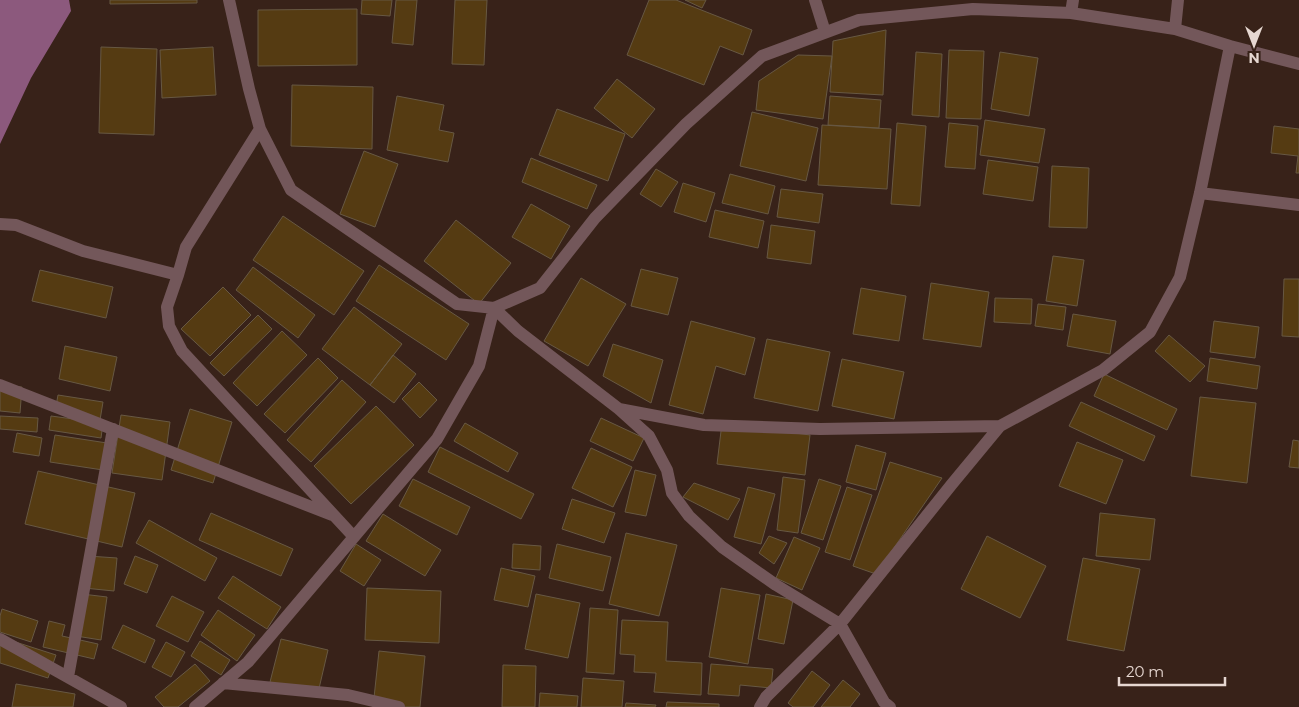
<svg xmlns="http://www.w3.org/2000/svg" width="1299" height="707" font-family="Montserrat,sans-serif">
  <rect width="100%" height="100%" fill="#382219"/>
  <path fill="#8c597d" d="M0,0H69L71,11L31,78L0,144Z"/>
  <path fill="#553b12" stroke="#675843" d="M110,0H197V3L110,4Z
    M362,0H392L390,16L361,14Z
    M396,0H417L413,45L392,43Z
    M455,0H487L484,65L452,64Z
    M649,0H676L752,30L743,55L720,46L704,85L627,55Z
    M685,0H706L702,8Z
    M357,9V65L258,66V10Z
    M886,30L883,95L830,92L833,41Z
    M101,47L157,49L154,135L99,133Z
    M213,47L216,95L162,98L160,50Z
    M949,50L984,51L981,119L946,118Z
    M916,52L942,54L939,117L912,115Z
    M1000,52L1038,58L1029,116L991,109Z
    M798,55L832,56L823,119L756,110L759,81Z
    M617,79L655,109L632,138L594,108Z
    M292,85L373,87L372,149L291,146Z
    M397,96L444,105L439,130L454,133L448,162L387,150Z
    M830,96L881,100L879,128L828,125Z
    M557,109L625,134L608,181L539,155Z
    M752,112L818,128L806,181L740,166Z
    M985,120L1045,129L1039,163L980,155Z
    M897,123L926,126L920,206L891,204Z
    M949,123L978,126L975,169L945,167Z
    M822,125L891,129L887,189L818,185Z
    M1274,126L1299,129V173H1296L1298,156L1271,153Z
    M364,151L398,164L375,227L340,214Z
    M531,158L597,185L587,209L522,182Z
    M988,160L1038,167L1033,201L983,194Z
    M1052,166L1089,168L1087,228L1049,227Z
    M656,169L678,182L661,207L640,194Z
    M730,174L775,186L768,214L722,203Z
    M683,183L715,193L706,222L674,212Z
    M781,189L823,194L819,223L777,217Z
    M531,204L570,226L551,259L512,237Z
    M715,210L764,221L758,248L709,237Z
    M283,216L364,271L334,315L253,260Z
    M456,220L511,263L479,304L424,261Z
    M771,225L815,231L811,264L767,258Z
    M1053,256L1084,260L1077,306L1046,301Z
    M379,265L469,324L446,360L356,301Z
    M253,267L315,315L298,338L236,290Z
    M641,269L678,278L668,315L631,306Z
    M40,270L113,287L106,318L32,301Z
    M581,278L626,304L588,366L544,341Z
    M1284,279H1299V337L1282,336Z
    M931,283L989,292L981,347L923,339Z
    M223,287L251,315L210,356L181,329Z
    M861,288L906,296L899,341L853,334Z
    M995,298L1032,299L1031,324L994,322Z
    M1038,304L1066,307L1063,330L1035,326Z
    M354,307L402,344L370,385L322,349Z
    M1073,314L1116,321L1110,354L1067,346Z
    M258,315L272,329L224,376L210,363Z
    M691,321L755,338L745,375L716,366L703,414L669,405Z
    M1214,321L1259,327L1255,358L1210,352Z
    M282,331L307,355L257,406L233,383Z
    M1169,335L1205,366L1190,382L1155,351Z
    M767,339L830,352L818,411L754,398Z
    M613,344L663,360L651,403L603,376Z
    M65,346L117,357L110,391L59,379Z
    M393,355L416,374L394,403L370,385Z
    M318,358L338,378L285,433L264,414Z
    M1210,358L1260,366L1257,389L1207,381Z
    M842,359L904,372L894,419L832,406Z
    M1104,374L1177,409L1167,430L1094,396Z
    M342,380L366,402L311,462L287,440Z
    M419,382L437,400L420,418L402,399Z
    M0,385L22,387L20,413L0,411Z
    M58,395L103,402L100,420L55,412Z
    M1200,397L1256,403L1247,483L1191,476Z
    M1081,402L1155,436L1144,461L1069,426Z
    M376,406L414,445L351,504L314,466Z
    M190,409L232,422L213,483L171,470Z
    M121,415L170,422L162,480L112,473Z
    M0,416L38,418L37,432L0,429Z
    M51,416L103,423L101,438L49,430Z
    M601,418L644,438L633,461L590,441Z
    M465,423L518,453L508,472L454,441Z
    M722,423L810,435L805,475L717,464Z
    M17,433L42,438L39,456L13,452Z
    M55,435L107,443L103,470L50,462Z
    M1293,440L1299,441V468L1289,467Z
    M1077,442L1123,460L1106,504L1059,486Z
    M856,445L886,453L876,490L846,482Z
    M440,447L534,494L521,519L428,472Z
    M591,448L632,467L613,507L572,488Z
    M890,462L942,478L876,574L853,566Z
    M635,470L656,475L646,516L625,512Z
    M38,471L135,493L122,547L25,524Z
    M783,477L805,480L798,533L777,530Z
    M413,479L470,507L457,535L399,506Z
    M819,479L841,486L823,540L801,533Z
    M694,483L740,499L728,520L683,497Z
    M748,487L775,494L761,544L734,537Z
    M847,487L872,495L850,560L825,552Z
    M572,499L615,513L604,543L562,529Z
    M211,513L293,549L281,576L199,540Z
    M1100,513L1155,519L1150,560L1096,556Z
    M383,514L441,550L425,576L366,541Z
    M149,520L217,558L205,581L136,543Z
    M626,533L677,545L659,616L609,604Z
    M769,536L787,543L774,564L759,553Z
    M987,536L1046,566L1020,618L961,589Z
    M794,537L820,548L802,590L776,578Z
    M356,544L381,560L364,586L340,571Z
    M513,544L541,546L540,570L512,568Z
    M557,544L611,557L603,591L549,578Z
    M88,556L117,558L114,591L84,588Z
    M135,556L158,565L147,593L124,584Z
    M1083,558L1140,569L1124,651L1067,640Z
    M501,568L535,576L528,607L494,600Z
    M233,576L281,607L267,629L218,598Z
    M367,588L441,591L439,643L365,640Z
    M721,588L760,595L748,664L709,657Z
    M82,594L107,597L101,640L76,636Z
    M536,594L580,603L568,658L525,649Z
    M766,594L793,600L784,644L758,639Z
    M172,596L204,612L188,642L156,626Z
    M590,608L618,610L614,674L586,672Z
    M2,609L38,621L31,642L0,632V616Z
    M218,610L255,635L237,661L201,635Z
    M622,620L668,622L666,661L702,663L701,695L654,692L656,673L634,672L635,655L620,654Z
    M49,621L65,625L62,636L98,644L94,659L43,647Z
    M123,625L155,640L145,663L112,648Z
    M0,637L56,655L48,678L0,663Z
    M281,639L328,650L317,697L269,686Z
    M200,641L230,660L221,675L191,656Z
    M166,642L185,652L171,677L152,667Z
    M379,651L425,656L420,707H373Z
    M195,664L210,681L178,707H164L155,697Z
    M711,664L773,669L771,688L740,685L739,696L708,694Z
    M503,665L536,666L535,707H502Z
    M812,671L830,685L813,707H793L788,703Z
    M583,678L624,681L622,707H581Z
    M843,680L860,694L850,707H821Z
    M16,684L75,694L73,707H12Z
    M540,693L578,696L577,707H539Z
    M667,702L719,704V707H666Z
    M626,703L656,705L655,707H625Z"/>
  <g fill="none" stroke-linecap="round" stroke-linejoin="round">
    <path stroke="#73575a" stroke-width="12" d="M229,0L249,89L260,129L291,190L457,304L494,308L540,288L595,218L686,124L762,56L859,20L973,9L1071,13L1175,29L1230,46L1299,64
      M815,0L825,32
      M1071,13L1073,0
      M1175,29L1178,0
      M260,129L186,247L178,275L167,307L169,326L182,351L354,537
      M1200,193L1299,205
      M0,224L16,225L83,251L178,275
      M0,385L332,515
      M619,409L704,425L820,429L1000,426
      M0,639L121,707
      M68,677L113,429
      M223,683L348,695L399,707
      M195,707L248,662L437,439L479,366L494,308L518,331L619,409L649,436L667,470L672,493L689,516L722,547L776,585L840,624L884,702L890,707
      M760,707L766,697L840,624L952,484L1000,426L1103,370L1150,332L1180,277L1200,193L1230,46"/>
  </g>
  <g transform="translate(1254 45) rotate(180)" stroke="#382219" stroke-width="4" paint-order="stroke">
  <path d="M0-4L9 19L0 12L-9 19Z" fill="#e6d7d1"/>
  <text y="-8" font-size="14" font-weight="bold" text-anchor="middle" fill="#e6d7d1">N</text>
  </g>
  <path d="M1119 677v8h106v-8" fill="none" stroke="#e6d7d1" stroke-width="2.5"/>
  <text x="1126" y="677" font-size="15" fill="#e6d7d1" stroke="#382219" stroke-width="4" paint-order="stroke">20 m</text>
</svg>
